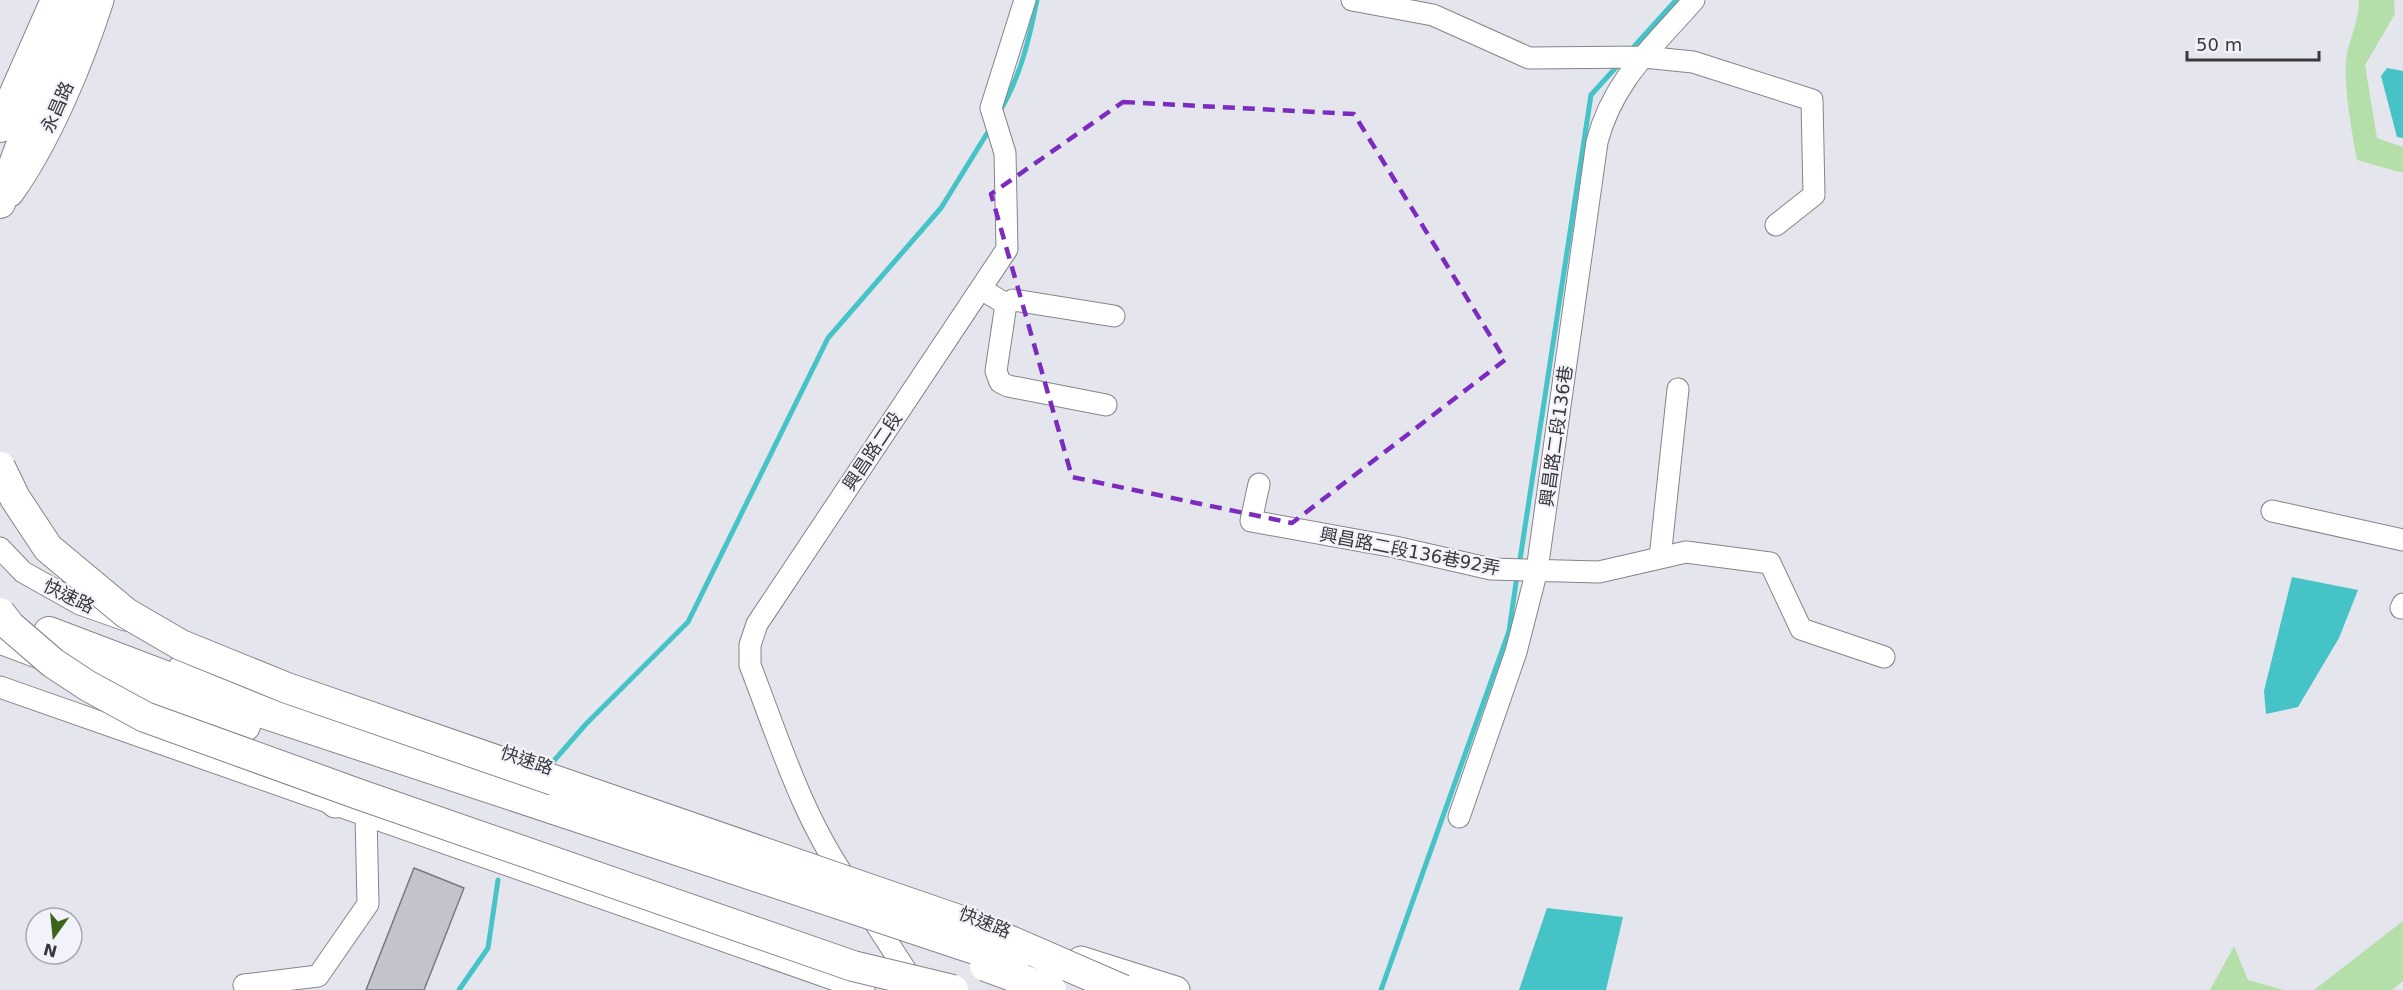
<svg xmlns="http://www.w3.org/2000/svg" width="2403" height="990" font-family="'DejaVu Sans','Noto Sans TC',sans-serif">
  <rect width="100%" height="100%" fill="#e5e5ee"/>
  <path fill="#b5dfa9" d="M2359,0H2394L2395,14L2365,65L2377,138L2403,147V173L2357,160C2352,133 2342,79 2347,54C2351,34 2359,21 2359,0Z
    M2403,921V981L2392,990H2314Z
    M2234,946L2248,980L2284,990H2210Z"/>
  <path fill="#46c3c6" d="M2387,68L2403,71V138L2397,137L2381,76Z
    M2292,577L2358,590L2339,638L2298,707L2266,714L2264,691Z
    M1547,908L1623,917L1606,990H1519Z"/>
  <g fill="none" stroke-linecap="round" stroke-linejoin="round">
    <path stroke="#46c3c6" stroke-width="5" d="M1631,50L1676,0
      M998,114C1020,79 1029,40 1037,0
      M1519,566L1591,95L1619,64
      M552,763L586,724L688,622L828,338L941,208L991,127
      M459,990L488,948L498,880
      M1381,990L1509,631L1517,576"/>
  </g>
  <path fill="#c3c3cb" stroke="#7a7981" stroke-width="1.5" d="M414,868L464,888L437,957L424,990H366Z"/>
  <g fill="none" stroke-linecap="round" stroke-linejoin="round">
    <defs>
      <path id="minor" d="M1352,0L1433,15L1529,58L1644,57L1693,62L1812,100L1814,195L1776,225
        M981,289L1006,304L996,371L1000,382L1008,386L1106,405
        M1006,304L1013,300L1114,316
        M1259,484L1251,521L1395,547L1491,569L1599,572L1686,552L1770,563L1801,629L1884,657
        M2272,511L2403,540
        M0,548L23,572L80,604L125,620
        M1660,558L1678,389
        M2401,608L2403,604
        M0,687L864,990
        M1459,817L1516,652L1537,570L1597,142C1613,80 1653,47 1694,0
        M851,886C803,820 779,740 750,665V645L757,624L1007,249L1005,153L991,108L1025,0
        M868,912L916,986
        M244,985L318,976L368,904L366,815"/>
      <path id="major" d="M10,193C48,140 80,62 100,0
        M0,640L146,695
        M182,668L305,709
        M304,775L335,804
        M1081,960L1176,990"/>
      <path id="highway" d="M0,127L56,0
        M0,203L23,140L81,0
        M49,632L257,711L554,809
        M126,686L245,726"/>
    </defs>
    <use href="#minor" stroke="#84848c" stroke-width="23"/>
    <use href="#major" stroke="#84848c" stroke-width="29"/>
    <use href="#highway" stroke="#84848c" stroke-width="32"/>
    <use href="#minor" stroke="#fff" stroke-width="21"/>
    <use href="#major" stroke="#fff" stroke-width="27"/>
    <use href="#highway" stroke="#fff" stroke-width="30"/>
    <defs>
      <path id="highway-bridge" d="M0,467L15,498L48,548L126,613L181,645L287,688L976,926L1123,990
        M0,613L10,626L53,663L88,686L145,717L358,794L853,966L953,990
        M554,809L1014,962
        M985,966L1051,990"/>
    </defs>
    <use href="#highway-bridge" stroke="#84848c" stroke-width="32" stroke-linecap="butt"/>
    <use href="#highway-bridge" stroke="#fff" stroke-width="30"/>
  </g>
  <path fill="none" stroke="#7b2cbf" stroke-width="4.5" stroke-dasharray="12 8" stroke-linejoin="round" d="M1123,102L1354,114L1505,360L1292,523L1072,477L991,194Z"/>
  <g text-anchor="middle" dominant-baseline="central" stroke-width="4.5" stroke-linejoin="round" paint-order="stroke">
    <g font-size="18" fill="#38383b" stroke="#f2f2fb">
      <text transform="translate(57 107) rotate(-66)">永昌路</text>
      <text transform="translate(1556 436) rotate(-82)">興昌路二段136巷</text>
      <text transform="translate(872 451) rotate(-56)">興昌路二段</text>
      <text transform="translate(1410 551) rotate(11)">興昌路二段136巷92弄</text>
      <text transform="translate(69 596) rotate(26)">快速路</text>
      <text transform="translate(527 760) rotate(19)">快速路</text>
      <text transform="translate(985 922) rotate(22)">快速路</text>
    </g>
  </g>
  <g transform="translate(54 936) rotate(195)"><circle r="28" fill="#f2f2fb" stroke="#a8a8ae" stroke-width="1.5"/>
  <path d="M0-4.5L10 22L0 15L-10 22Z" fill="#3d621a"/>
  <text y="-9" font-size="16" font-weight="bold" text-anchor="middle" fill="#38383b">N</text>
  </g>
  <path d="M2187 51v9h132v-9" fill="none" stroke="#38383b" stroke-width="3"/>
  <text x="2196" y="51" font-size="18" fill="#38383b" stroke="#f2f2fb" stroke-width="4.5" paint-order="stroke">50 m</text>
</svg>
